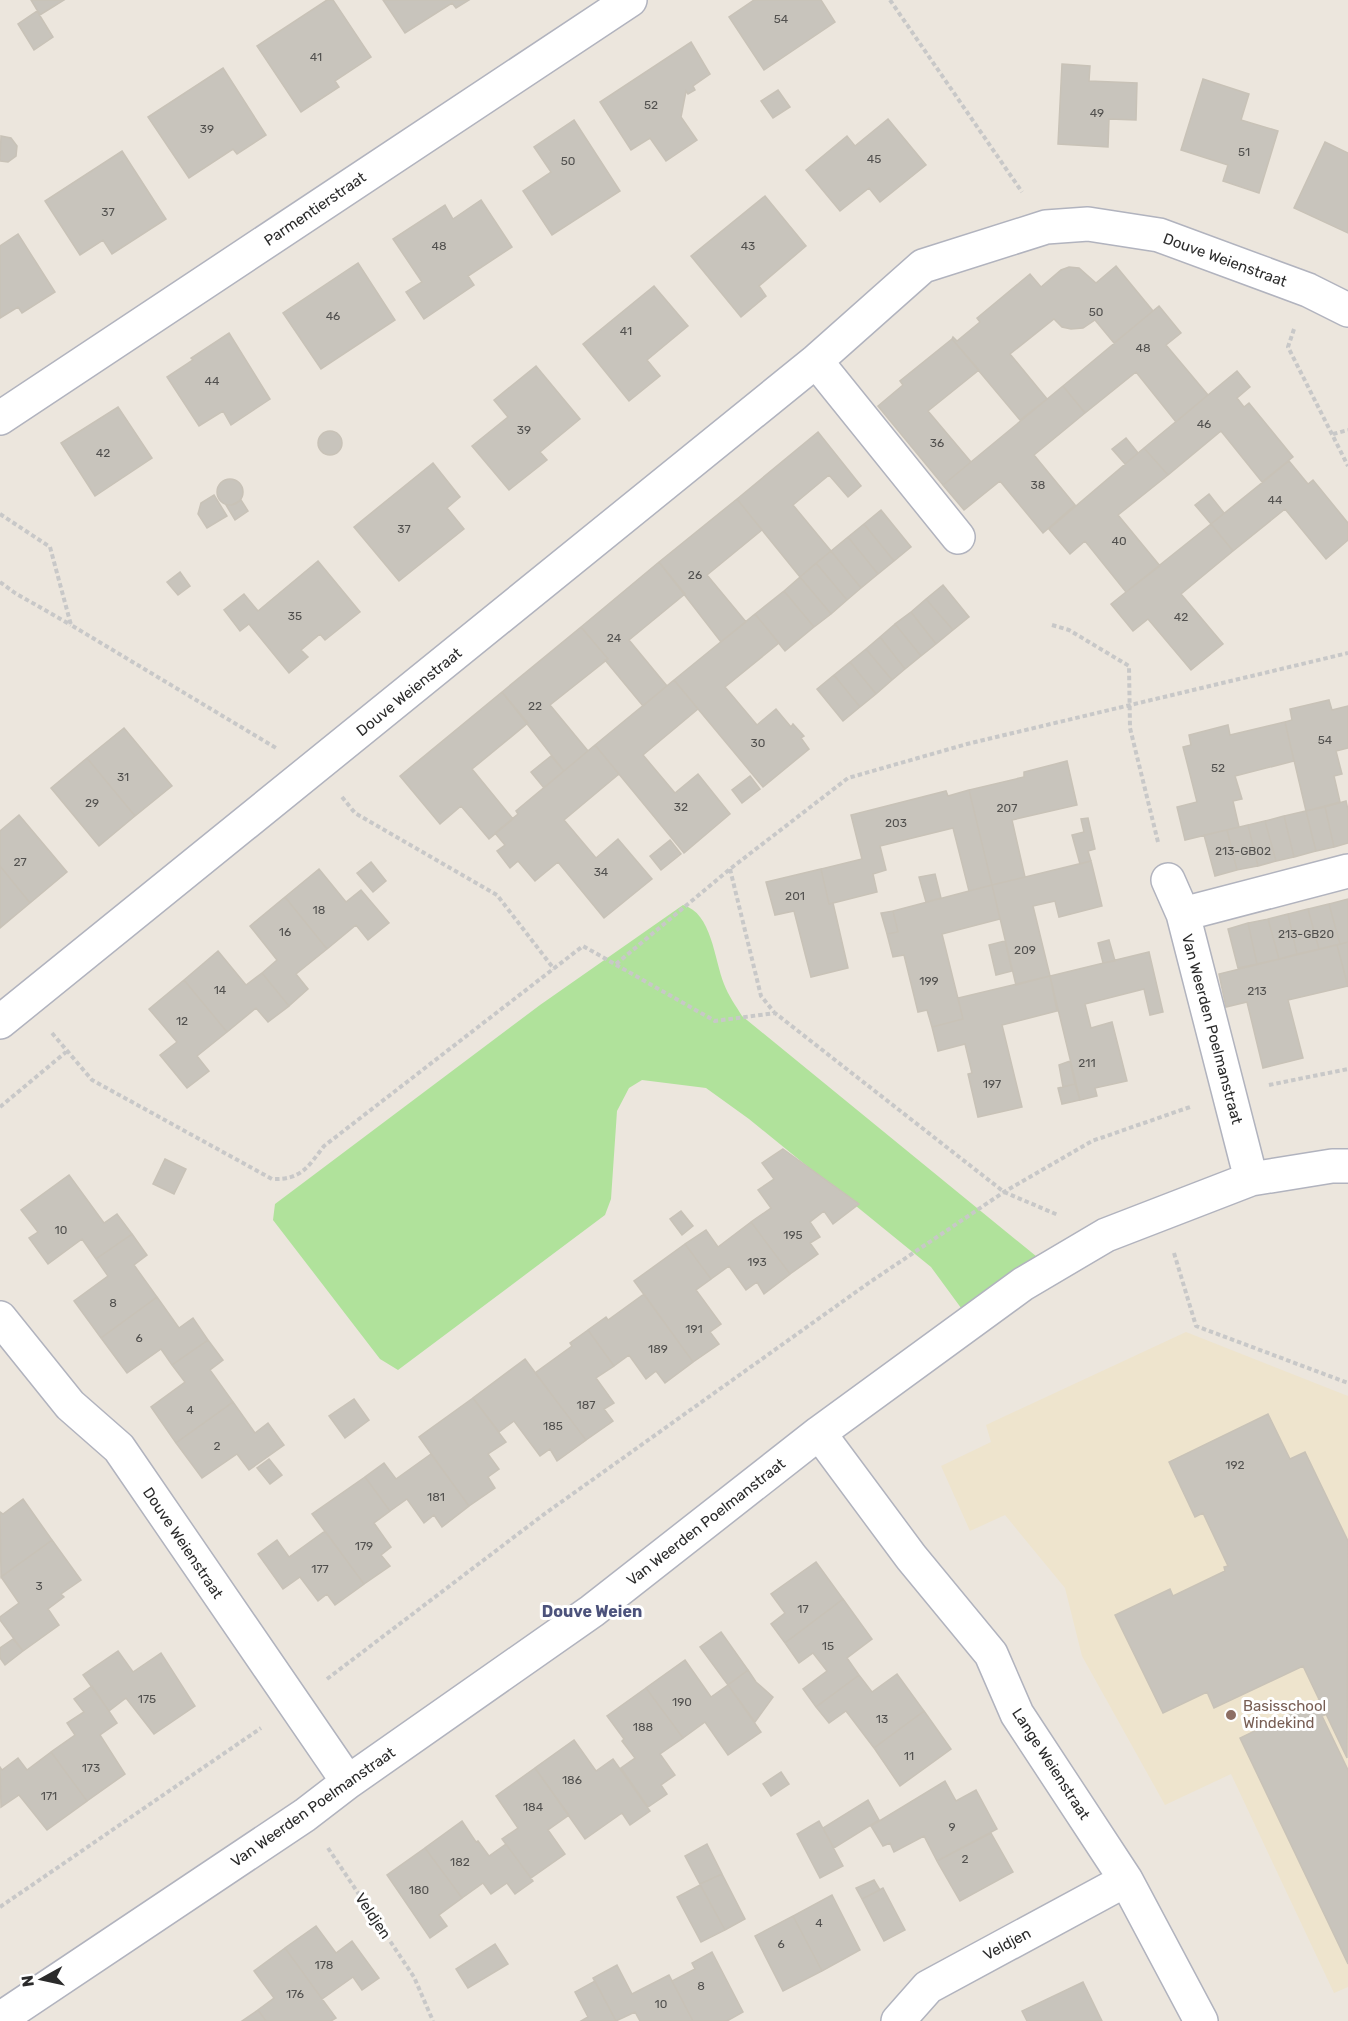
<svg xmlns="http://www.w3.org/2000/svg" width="1348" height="2021" font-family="Rubik,sans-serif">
  <rect width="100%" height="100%" fill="#ece6dd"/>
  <path fill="#eee4cd" d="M1186,1332L1348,1396V1987L1334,1993L1231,1774L1165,1805L1082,1656L1065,1588L1005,1515L970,1531L941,1466L991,1442L986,1425Z"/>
  <path fill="#b0e29b" d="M683,905C712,913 714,959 724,984C728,995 736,1006 742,1016L1042,1261L964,1312L931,1267L749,1119L706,1088L642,1080L629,1088L617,1111L611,1199L605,1215L398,1370L380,1359L273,1220L275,1204L540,1005Z"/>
  <path fill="#c8c4bc" stroke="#c8c2b7" stroke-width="1.5" d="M31,0H64L40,15Z
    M327,0H333L371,57L335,81L339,87L301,112L257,46Z
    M383,0H469L456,8L452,3L405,33Z
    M754,0H821L835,22L764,70L729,17Z
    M37,11L53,37L34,50L18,24Z
    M691,42L710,74L693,86L695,90L688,94L686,91L681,117L697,140L666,161L650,138L631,150L600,102Z
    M1062,64L1090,66L1089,81L1137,83L1136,120L1109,119L1108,147L1058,144Z
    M223,68L266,135L237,154L233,149L189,178L148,117Z
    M1203,79L1249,94L1241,120L1278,131L1259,193L1223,181L1228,165L1181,150Z
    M778,90L790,107L773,118L761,101Z
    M888,119L926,165L880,202L869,188L840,211L806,170L847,136L855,146Z
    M574,120L620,191L552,235L523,191L551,172L534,147Z
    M1,136L11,138L17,146L16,156L8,162L0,161Z
    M1325,142L1348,153V233L1294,208Z
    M122,151L166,219L112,254L103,240L80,255L45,201Z
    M765,196L806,246L759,286L766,296L741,317L691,256Z
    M481,200L512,247L468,276L474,285L424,319L406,292L422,282L393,239L445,205L453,219Z
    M18,234L55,292L22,313L18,307L0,318V246Z
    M358,263L395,320L321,369L283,313Z
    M1116,266L1153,311L1114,343L1095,320L1083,328L1071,329L1062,327L1054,319L1010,354L1047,399L1020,420L952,339L953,337L957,341L980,322L977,318L1030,274L1041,287L1061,270L1069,267L1079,268L1096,283Z
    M654,286L688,326L647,360L660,376L629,401L583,344Z
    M1159,306L1181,333L1166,345L1208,395L1176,422L1136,372L1085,413L1063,386Z
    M229,333L270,399L231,425L223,411L199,426L167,377L193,360L191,358Z
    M952,339L979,370L928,411L971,462L943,485L878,406L903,385L900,381Z
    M536,366L580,419L540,452L547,460L509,490L472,446L508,417L494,400Z
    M1237,371L1250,387L1237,398L1244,407L1249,403L1293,457L1262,482L1221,431L1168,475L1144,448Z
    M1063,386L1085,413L1034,455L1075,505L1043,533L1000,481L964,510L943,485Z
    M118,407L152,458L95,496L61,443Z
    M318 443a12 12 0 1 1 24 0a12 12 0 1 1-24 0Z
    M818,432L861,486L848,497L829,475L793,505L831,551L800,577L737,499Z
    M1126,438L1138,453L1125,464L1112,449Z
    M1144,448L1168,475L1118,515L1160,566L1126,592L1085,541L1070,554L1049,529Z
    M1289,461L1308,484L1313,480L1348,523V540L1326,559L1285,509L1233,551L1211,524Z
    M433,463L460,497L447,508L464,529L399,581L354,527Z
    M217 492a13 13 0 1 1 26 0a13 13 0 1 1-26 0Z
    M1209,494L1224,513L1211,524L1195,505Z
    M214,495L227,516L207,528L198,514L201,503Z
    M737,499L762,530L707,575L746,622L721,642L659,562Z
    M241,500L248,511L235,520L226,505H232Z
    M881,510L911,547L894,561L864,524Z
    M864,524L894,561L878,574L848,537Z
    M1211,524L1233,551L1181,594L1223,644L1191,670L1148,619L1133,631L1111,604Z
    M848,537L878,574L861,588L831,551Z
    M831,551L861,588L847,600L816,563Z
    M318,561L360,612L325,640L320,634L301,650L308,657L289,673L249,624L240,631L224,610L244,594L258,611Z
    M659,562L685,594L629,640L667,686L643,706L605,660L608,659L581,627Z
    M816,563L847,600L831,614L800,577Z
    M180,572L190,586L178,595L167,582Z
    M800,577L831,614L814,627L784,591Z
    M943,585L969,617L953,630L926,599Z
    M784,591L814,627L785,651L755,614Z
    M926,599L953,630L936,644L911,612Z
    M911,612L936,644L921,656L895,624Z
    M755,614L779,643L725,687L757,725L776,709L791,727L793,724L804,736L801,738L809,749L763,787L674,680Z
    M895,624L921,656L905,669L880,637Z
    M581,627L608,659L550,705L588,751L564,771L502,692Z
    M880,637L905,669L892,680L866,649Z
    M866,649L892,680L876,694L850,662Z
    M850,662L876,694L860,707L834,675Z
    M834,675L860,707L843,721L817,689Z
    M674,680L698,709L643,755L675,793L698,774L730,814L684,853L595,745Z
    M502,692L528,723L472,769L513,819L489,839L461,806L440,824L400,776Z
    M1329,700L1332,710L1348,706V748L1336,751L1342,774L1334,776L1340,802L1306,811L1285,722L1292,720L1290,709Z
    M1285,722L1294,761L1235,776L1242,799L1233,801L1239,827L1185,840L1177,807L1197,802L1183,747L1191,745L1189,735L1228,725L1230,735Z
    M124,728L172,786L135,816L87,758Z
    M595,745L619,774L564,820L596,858L618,839L652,879L604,918L558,862L535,881L518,861L510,868L497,851L505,845L495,833L518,814L516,811Z
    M551,756L564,771L544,788L531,772Z
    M87,758L135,816L99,846L51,788Z
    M1067,761L1077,805L1012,820L1025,877L992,885L969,790L1024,777V772Z
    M750,776L760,789L742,803L732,790Z
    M969,790L992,885L969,891L953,828L880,846L886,870L873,874L877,892L829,904L821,869L862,859L851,815L946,791L948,796Z
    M1346,801L1348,810V843L1334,847L1325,807Z
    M1325,807L1334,847L1316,851L1306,811Z
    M1306,811L1316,851L1294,857L1284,816Z
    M19,815L67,872L30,903L0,866V831Z
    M1284,816L1294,857L1276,861L1265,821Z
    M1088,818L1095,849L1088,851L1091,861L1080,864L1072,835L1084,832L1081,819Z
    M1265,821L1276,861L1258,866L1248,825Z
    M1248,825L1258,866L1237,870L1227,830Z
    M1227,830L1237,870L1215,876L1204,835Z
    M670,840L681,854L661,870L650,856Z
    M1091,861L1102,906L1059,917L1055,901L1033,906L1050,976L1016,985L992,885Z
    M371,862L386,881L373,892L357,873Z
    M0,866L30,903L0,928Z
    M319,869L346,902L361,890L389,923L368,940L356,925L327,949L285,897Z
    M821,869L829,904L833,903L848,968L811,977L794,911L775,915L766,882Z
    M935,874L941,898L926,902L919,877Z
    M992,885L1000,919L942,934L963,1019L932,1027L927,1010L918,1012L904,955L893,957L887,934L898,932L893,911Z
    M285,897L327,949L296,974L308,989L289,1006L262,973L277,960L250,926Z
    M1348,899V942L1340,944L1329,904Z
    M1329,904L1340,944L1319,949L1308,909Z
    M1308,909L1319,949L1297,954L1288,914Z
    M893,911L898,932L887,934L881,913Z
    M1288,914L1297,954L1279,959L1268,919Z
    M1268,919L1279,959L1257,964L1248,923Z
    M1248,923L1257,964L1238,968L1228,929Z
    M1109,940L1115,961L1103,963L1098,943Z
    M1005,941L1012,971L996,975L989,945Z
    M1348,942V987L1337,945Z
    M1337,945L1348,986L1288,1000L1303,1058L1263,1068L1247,1002L1226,1007L1219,974Z
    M218,951L246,985L262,973L289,1006L268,1022L256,1008L227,1032L184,980Z
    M1149,952L1163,1012L1150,1015L1144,989L1085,1004L1091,1028L1112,1022L1127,1081L1095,1088L1097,1096L1080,1100L1050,976Z
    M1050,976L1057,1011L1002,1025L1022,1107L978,1117L968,1074L972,1073L965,1044L938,1051L932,1027L963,1019L958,998Z
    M184,980L227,1032L197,1056L209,1071L187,1088L160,1055L177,1042L149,1009Z
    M1070,1061L1075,1084L1063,1087L1059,1065Z
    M1075,1084L1080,1100L1062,1104L1058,1088Z
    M783,1149L859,1204L833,1224L824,1211L810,1222L820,1237L810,1243L818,1254L790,1274L751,1222L771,1208L758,1190L774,1179L762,1163Z
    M165,1159L186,1169L174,1194L153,1184Z
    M69,1175L104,1223L117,1214L132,1234L96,1259L82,1239L48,1264L29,1238L38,1232L21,1210Z
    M681,1211L693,1226L682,1235L670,1219Z
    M751,1222L790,1274L764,1294L757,1282L746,1290L729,1266L711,1279L685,1244L706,1230L718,1247Z
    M132,1234L147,1255L134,1265L157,1297L101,1338L74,1301L108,1276L96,1259Z
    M685,1244L711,1279L696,1290L721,1324L710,1332L719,1344L693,1362L634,1281Z
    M644,1294L693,1362L665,1383L656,1371L646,1379L629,1355L614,1366L588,1330L606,1317L608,1320Z
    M157,1297L179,1328L193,1318L208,1340L172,1365L161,1349L127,1373L101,1338Z
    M588,1330L614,1366L596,1378L614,1403L604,1409L613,1421L586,1440L535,1373L572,1346L570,1343Z
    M208,1340L223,1360L210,1370L233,1402L176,1443L151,1407L185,1382L172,1365Z
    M525,1359L586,1440L557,1461L550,1449L540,1456L514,1421L499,1432L473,1398Z
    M473,1398L506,1442L488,1454L499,1469L488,1477L495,1488L469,1506L419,1437Z
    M354,1399L369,1420L345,1438L329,1416Z
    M233,1402L255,1433L268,1423L284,1445L249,1470L237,1454L202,1478L176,1443Z
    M1268,1414L1290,1459L1305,1452L1348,1541L1347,1758L1303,1666L1214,1708L1207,1692L1163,1713L1115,1615L1170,1589L1173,1596L1225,1571L1224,1567L1228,1566L1203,1513L1195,1517L1169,1462Z
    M431,1454L469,1506L442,1527L434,1515L424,1523L407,1499L390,1511L365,1477L384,1463L396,1479Z
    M269,1459L282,1475L270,1484L257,1468Z
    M365,1477L390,1511L374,1523L391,1547L381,1555L390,1566L364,1584L312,1514Z
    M23,1499L52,1540L1,1577L0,1512L3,1514Z
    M325,1531L364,1584L335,1605L327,1594L318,1601L300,1577L283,1589L258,1554L277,1540L289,1557Z
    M52,1540L81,1580L61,1594L64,1597L48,1609L59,1625L23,1651L0,1620V1617L19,1603L1,1577Z
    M816,1562L843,1599L785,1643L771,1624L785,1613L771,1594Z
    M843,1599L872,1639L847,1658L859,1675L816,1707L803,1689L827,1671L813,1653L799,1663L785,1643Z
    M721,1632L748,1670L728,1685L700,1647Z
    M13,1639L23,1651L5,1665L0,1658V1648Z
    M118,1651L133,1672L161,1653L195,1706L154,1734L126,1698L109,1711L83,1675Z
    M685,1660L711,1697L728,1685L761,1732L728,1755L705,1722L683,1738L646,1688Z
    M748,1670L756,1682L773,1697L755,1722L728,1685Z
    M897,1674L924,1711L874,1748L846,1711L829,1723L816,1707L859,1675L872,1692Z
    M92,1686L117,1723L100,1735L125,1774L87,1801L51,1752L75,1735L67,1723L84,1712L74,1699Z
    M646,1688L683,1738L660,1754L675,1775L661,1785L667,1794L648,1807L621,1768L635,1758L622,1741L624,1739L607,1716Z
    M1319,1700L1327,1714L1322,1716L1348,1770V1964L1240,1738Z
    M924,1711L951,1749L900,1786L874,1748Z
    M574,1740L596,1771L613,1759L650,1811L630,1825L622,1813L585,1839L535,1768Z
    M51,1752L87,1801L47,1830L19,1795L1,1807L0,1767L2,1770L18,1758L27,1770Z
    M535,1768L569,1815L548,1830L565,1854L531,1878L502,1839L518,1828L496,1796Z
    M781,1772L789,1784L771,1796L763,1784Z
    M945,1781L956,1801L976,1790L997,1829L937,1861L924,1836L894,1852L890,1843L883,1846L871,1826Z
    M868,1800L879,1820L834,1848L823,1828Z
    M462,1821L476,1842L478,1841L489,1856L506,1844L533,1881L515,1894L507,1883L491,1894L483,1883L462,1898L425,1848Z
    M819,1821L843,1866L820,1878L797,1834Z
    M991,1833L1013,1872L960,1901L937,1861Z
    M707,1844L722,1874L700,1884L685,1856Z
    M425,1848L462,1898L439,1915L447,1926L430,1938L387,1875Z
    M722,1874L745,1919L725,1930L700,1884Z
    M874,1880L880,1890L862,1899L856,1888Z
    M700,1885L725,1930L701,1942L677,1897Z
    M883,1888L905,1930L884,1941L862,1899Z
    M832,1895L860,1950L822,1971L793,1916Z
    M793,1916L822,1971L783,1991L755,1936Z
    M316,1926L336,1953L352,1941L379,1978L362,1990L353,1977L322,1999L285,1948Z
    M495,1944L508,1964L468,1988L456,1969Z
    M285,1948L336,2018L331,2021H266L258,2010L274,1998L254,1971Z
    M712,1952L743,2012L727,2021H693L672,1981L695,1969L692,1963Z
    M617,1965L632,1994L669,1975L693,2021H640L635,2012L616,2021L593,1978Z
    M595,1981L616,2021H581L588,2017L575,1992Z
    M1083,1982L1102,2021H1027L1022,2011Z
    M258,2010L266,2021H242Z"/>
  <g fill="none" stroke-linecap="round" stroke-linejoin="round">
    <defs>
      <path id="minor" d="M816,361L958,537
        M0,418L630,0
        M1168,880L1183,914L1251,1179
        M1183,914L1348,871
        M0,1022L816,361L923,266L1046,227L1088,224L1159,235L1308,290L1348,310
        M0,1318L70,1405L119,1448L348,1782
        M819,1433L911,1557L991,1654L1017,1714L1126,1880L1201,2021
        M0,2019L305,1815L348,1782L592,1611L819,1433L1023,1284L1106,1235L1251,1179L1332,1166H1348
        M898,2021L928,1987L1126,1880"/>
    </defs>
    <use href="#minor" stroke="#b1b3be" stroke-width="36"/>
    <path stroke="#c8c8c8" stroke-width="4" stroke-dasharray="4.5 3" stroke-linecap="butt" d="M890,0L1022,192
      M1294,329L1288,347L1348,466
      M1333,434L1348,430
      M0,514L50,547L71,625L276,748
      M0,582L15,593L71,625
      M1052,625L1069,630L1129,666L1130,728L1158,842
      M342,797L355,813L497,895L554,969
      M730,869L761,996L774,1012
      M616,964L730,869L848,778L967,744L1348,653
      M52,1033L92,1080L272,1179C301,1180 308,1167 324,1146L583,946L715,1021L775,1013L1004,1192L1058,1215
      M1269,1085L1348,1069
      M0,1107L66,1052
      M1174,1253L1196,1326L1348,1383
      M327,1679L543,1515L870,1282L1004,1192L1092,1141L1190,1107
      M328,1848L414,1977L433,2021
      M0,1907L261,1728"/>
    <use href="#minor" stroke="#fff" stroke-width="33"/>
  </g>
  <circle fill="#8d6e63" stroke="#fff" stroke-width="2" cx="1231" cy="1715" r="6"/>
  <g text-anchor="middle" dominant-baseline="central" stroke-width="6" stroke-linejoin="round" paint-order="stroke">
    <g font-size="12" fill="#52514f">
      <text x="781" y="19">54</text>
      <text x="316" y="57">41</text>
      <text x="651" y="105">52</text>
      <text x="1097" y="113">49</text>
      <text x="207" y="129">39</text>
      <text x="1244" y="152">51</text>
      <text x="874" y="159">45</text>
      <text x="568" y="161">50</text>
      <text x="108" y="212">37</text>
      <text x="439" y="246">48</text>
      <text x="748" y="246">43</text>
      <text x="1096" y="312">50</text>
      <text x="333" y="316">46</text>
      <text x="626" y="331">41</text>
      <text x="1143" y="348">48</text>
      <text x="212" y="381">44</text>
      <text x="1204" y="424">46</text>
      <text x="524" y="430">39</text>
      <text x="937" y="443">36</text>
      <text x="103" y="453">42</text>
      <text x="1038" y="485">38</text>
      <text x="1275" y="500">44</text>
      <text x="404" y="529">37</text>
      <text x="1119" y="541">40</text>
      <text x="695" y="575">26</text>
      <text x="295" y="616">35</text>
      <text x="1181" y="617">42</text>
      <text x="614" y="638">24</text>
      <text x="535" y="706">22</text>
      <text x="1325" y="740">54</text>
      <text x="758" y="743">30</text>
      <text x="1218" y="768">52</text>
      <text x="123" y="777">31</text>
      <text x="92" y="803">29</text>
      <text x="681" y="807">32</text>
      <text x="1007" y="808">207</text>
      <text x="896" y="823">203</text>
      <text x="1243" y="851">213-GB02</text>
      <text x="20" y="862">27</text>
      <text x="601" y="872">34</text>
      <text x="795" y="896">201</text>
      <text x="319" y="910">18</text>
      <text x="285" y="932">16</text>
      <text x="1306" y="934">213-GB20</text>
      <text x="1025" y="950">209</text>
      <text x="929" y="981">199</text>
      <text x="220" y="990">14</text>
      <text x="1257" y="991">213</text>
      <text x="182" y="1021">12</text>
      <text x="1087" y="1063">211</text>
      <text x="992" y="1084">197</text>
      <text x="61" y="1230">10</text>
      <text x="793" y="1235">195</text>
      <text x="757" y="1262">193</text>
      <text x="113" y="1303">8</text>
      <text x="694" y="1329">191</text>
      <text x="139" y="1338">6</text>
      <text x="658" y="1349">189</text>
      <text x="586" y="1405">187</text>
      <text x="190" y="1410">4</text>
      <text x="553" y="1426">185</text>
      <text x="217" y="1446">2</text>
      <text x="1235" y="1465">192</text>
      <text x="436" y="1497">181</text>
      <text x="364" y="1546">179</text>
      <text x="320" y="1569">177</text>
      <text x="39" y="1586">3</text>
      <text x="803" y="1609">17</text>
      <text x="828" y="1646">15</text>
      <text x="147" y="1699">175</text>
      <text x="682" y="1702">190</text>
      <text x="882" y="1719">13</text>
      <text x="643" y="1727">188</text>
      <text x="909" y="1756">11</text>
      <text x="91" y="1768">173</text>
      <text x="572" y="1780">186</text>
      <text x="49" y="1796">171</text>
      <text x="533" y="1807">184</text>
      <text x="952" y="1827">9</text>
      <text x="965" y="1859">2</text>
      <text x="460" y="1862">182</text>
      <text x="419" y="1890">180</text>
      <text x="819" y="1923">4</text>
      <text x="781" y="1944">6</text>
      <text x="324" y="1965">178</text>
      <text x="701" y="1986">8</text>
      <text x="295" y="1994">176</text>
      <text x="661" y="2004">10</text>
    </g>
    <g font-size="15" fill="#2b2b2b" stroke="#fff">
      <text transform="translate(315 209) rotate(-34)">Parmentierstraat</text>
      <text transform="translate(1225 260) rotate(20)">Douve Weienstraat</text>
      <text transform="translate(409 692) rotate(-39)">Douve Weienstraat</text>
      <text transform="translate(1212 1029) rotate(75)">Van Weerden Poelmanstraat</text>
      <text transform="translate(706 1522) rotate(-38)">Van Weerden Poelmanstraat</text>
      <text transform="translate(183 1543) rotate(56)">Douve Weienstraat</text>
      <text transform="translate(1051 1764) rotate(57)">Lange Weienstraat</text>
      <text transform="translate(313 1807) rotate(-35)">Van Weerden Poelmanstraat</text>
      <text transform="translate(373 1916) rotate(56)">Veldjen</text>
      <text transform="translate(1007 1944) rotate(-28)">Veldjen</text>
    </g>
    <g font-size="15" fill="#785e54" stroke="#fff" text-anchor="start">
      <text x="1243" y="1706">Basisschool<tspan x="1243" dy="17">Windekind</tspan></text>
    </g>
    <g font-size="16" font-weight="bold" fill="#4c527b" stroke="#fff">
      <text x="592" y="1611">Douve Weien</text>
    </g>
  </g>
  <g transform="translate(42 1979) rotate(262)" stroke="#ffffff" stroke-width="4.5" paint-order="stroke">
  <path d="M0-4.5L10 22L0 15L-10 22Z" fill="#2b2b2b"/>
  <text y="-9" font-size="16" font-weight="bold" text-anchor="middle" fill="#2b2b2b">N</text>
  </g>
</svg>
